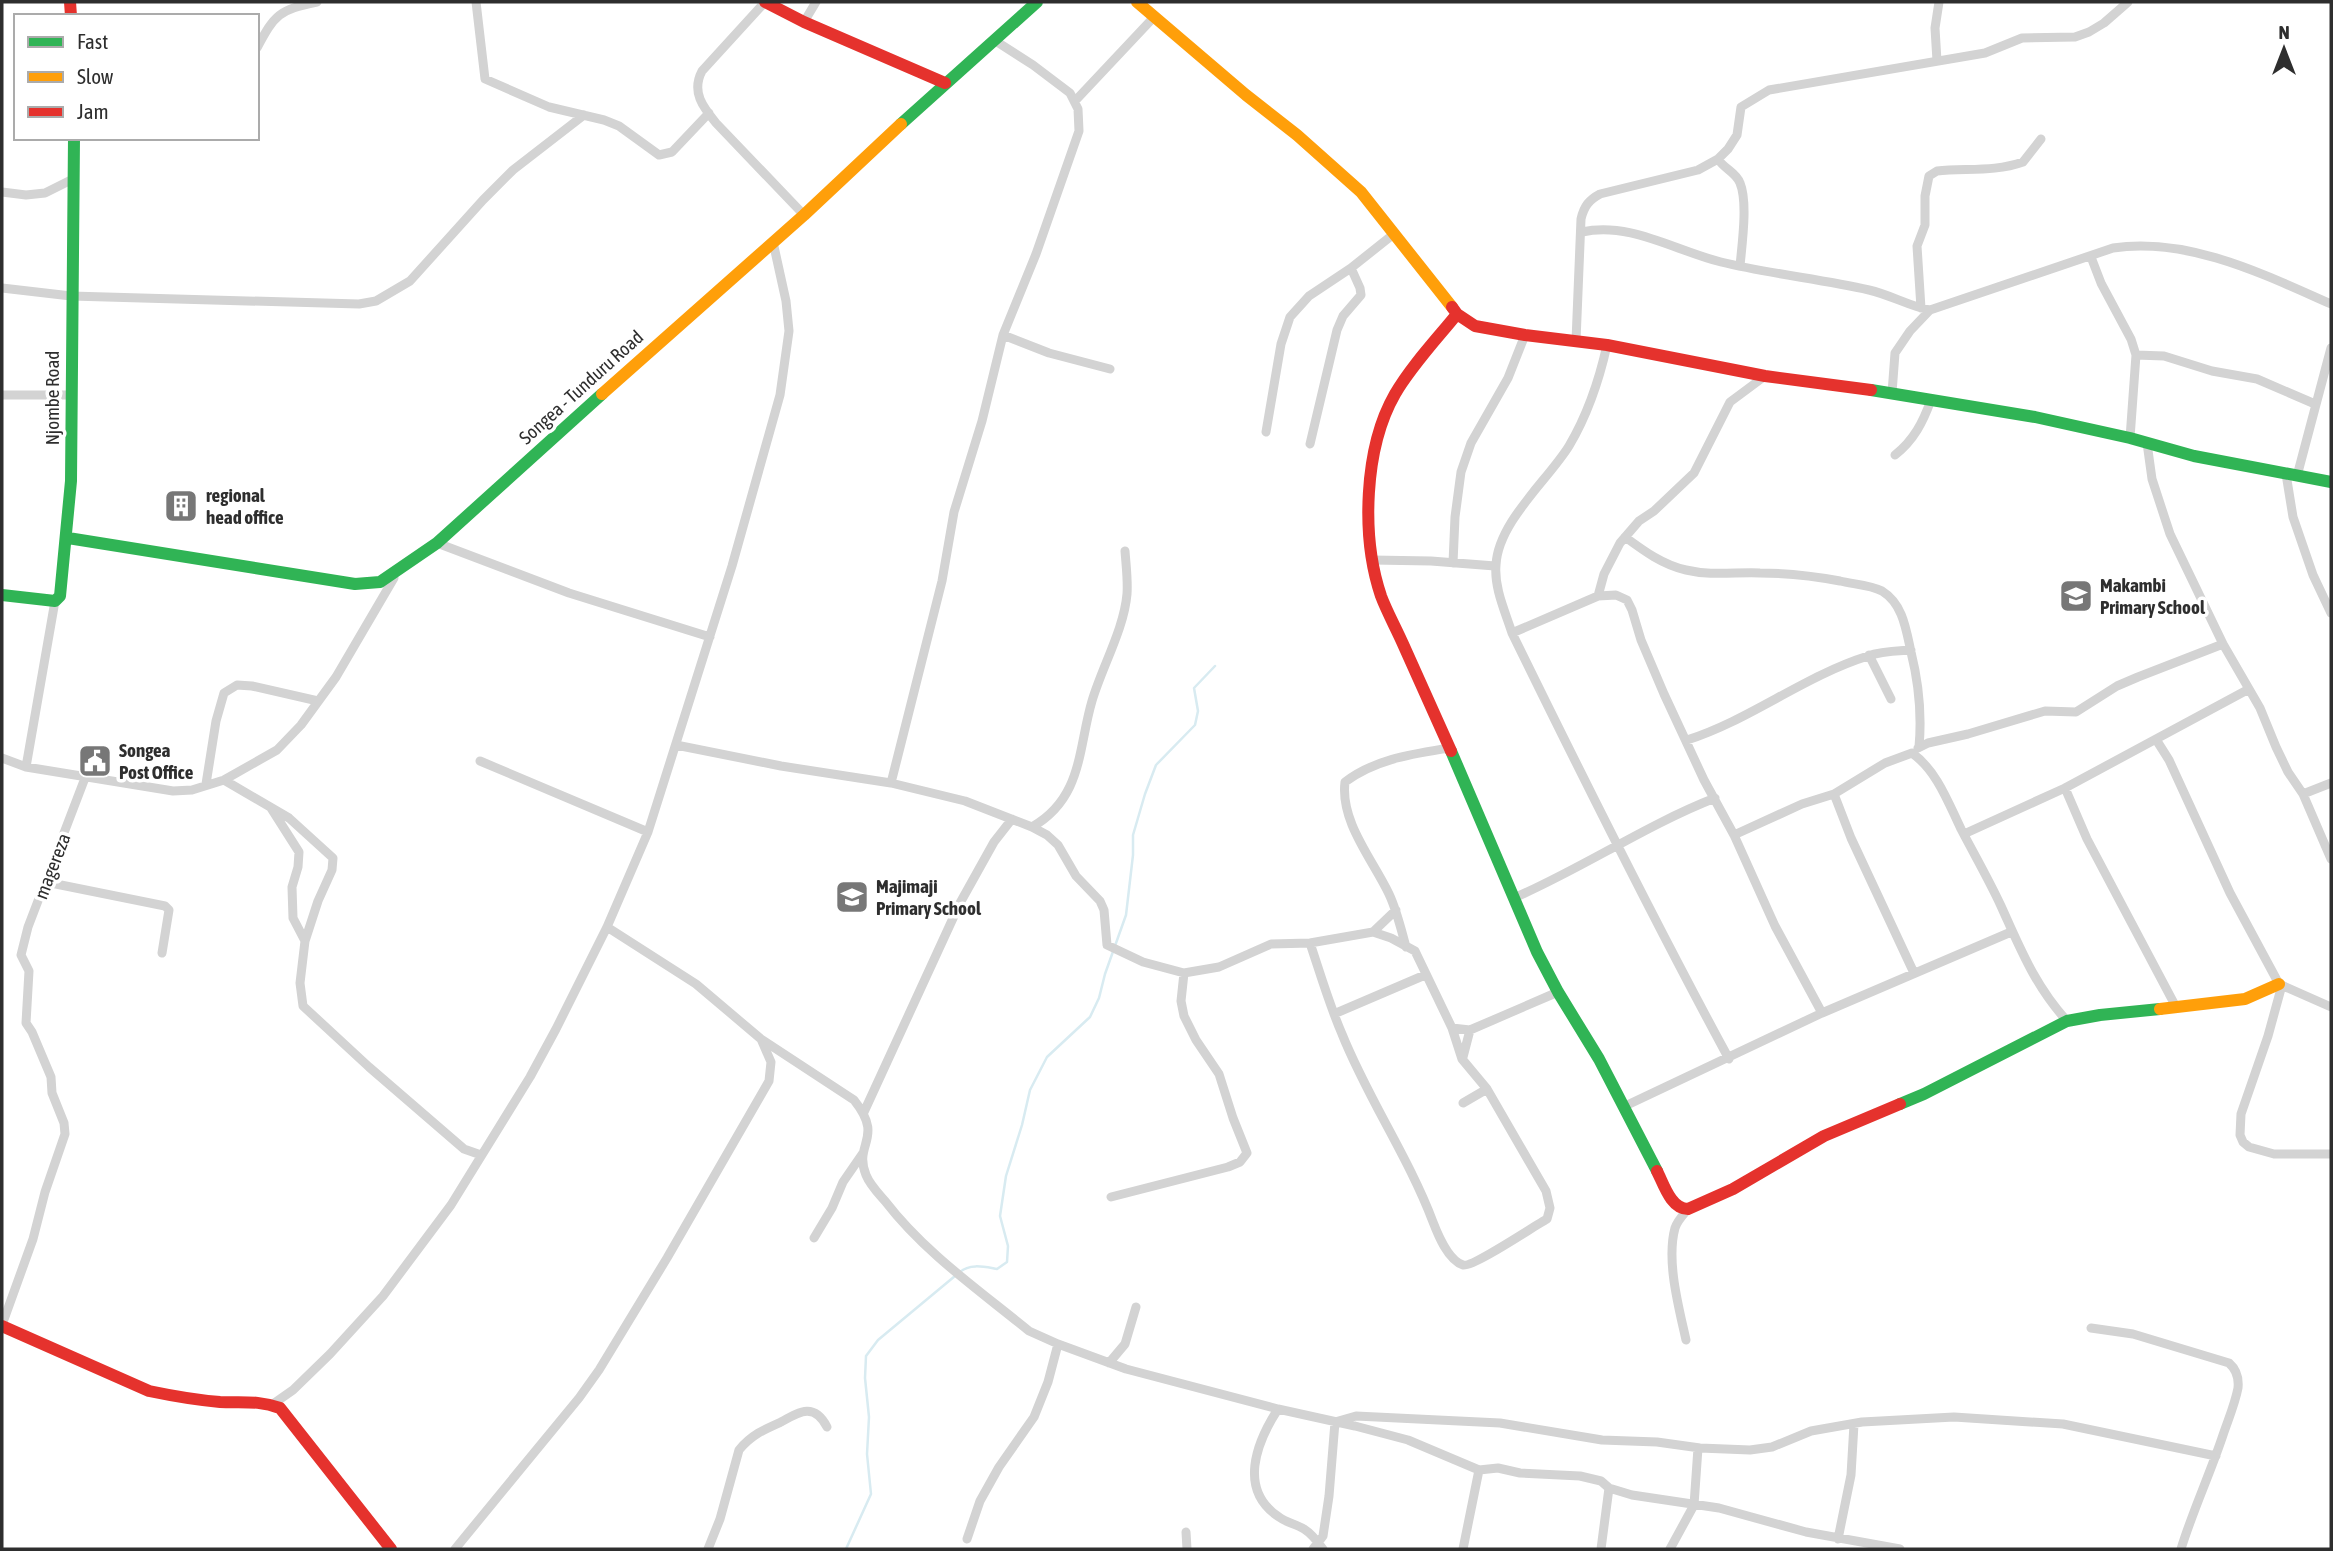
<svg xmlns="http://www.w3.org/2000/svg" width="2333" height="1551" font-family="'Asap Condensed',sans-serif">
  <rect width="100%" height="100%" fill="#fff"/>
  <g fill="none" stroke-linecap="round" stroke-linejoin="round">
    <path stroke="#d8ebf1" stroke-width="2.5" d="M960,1272C970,1263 985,1267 997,1269L1007,1262L1008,1246L1000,1216L1006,1176L1022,1125L1030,1090L1047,1057L1090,1017L1099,998L1105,974L1126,915L1133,855V835L1145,794L1156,765L1195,725L1198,711L1194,688L1215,666
      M846,1549L871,1494L867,1454L869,1417L865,1378L866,1356L878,1340L955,1276"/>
    <path stroke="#d3d3d3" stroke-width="9" d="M476,2L485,79L549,107L604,120L619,126L659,155L672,152L709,113
      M765,2L702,71C691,92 703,107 716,123L804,215
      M804,22L816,2
      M257,48C275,14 279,10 317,2
      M1937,61L1935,28L1939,2
      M1075,101L1154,17
      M1718,159C1724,169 1736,172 1740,183C1748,202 1742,244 1740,266
      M2,192L26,195L45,193L73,179
      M1582,232C1629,221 1676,251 1721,262C1770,274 1820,279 1869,290C1891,295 1911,307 1930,310L2113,248C2189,237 2263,274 2331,304
      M2091,257L2101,283L2131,339L2136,355L2130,438
      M2,288L71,296L359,304L376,301L410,281L483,200L513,170L584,115
      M1921,308L1917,246L1925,225V196L1929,176L1937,171C1966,168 1995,172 2023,162L2041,139
      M1003,335L1049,353L1110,369
      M1576,341L1581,219C1584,206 1589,200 1600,194L1698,170L1718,159L1728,149L1737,135L1741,107L1769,90L1985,53L2022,38L2075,37L2089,32L2104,23L2128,2
      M1607,345C1599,381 1588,414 1569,446C1548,480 1498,522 1496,565C1494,588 1505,611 1512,633C1582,776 1653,919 1729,1059
      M2136,355L2164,356L2212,371L2257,379L2315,404
      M1892,393L1895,353L1910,331L1930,310
      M2,395H72
      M1266,432L1281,344L1290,317L1309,296L1351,268L1395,233
      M2147,443L2152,479L2170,534L2223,644L2260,708L2276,747L2288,772L2303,794L2331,859
      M1310,444L1337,330L1343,316L1361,295L1360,288L1351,268
      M1895,455C1914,440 1923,422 1931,400
      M2286,474L2293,517L2313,575L2331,613
      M2297,476L2331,348
      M1625,537C1644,551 1663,565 1686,570C1711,576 1735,572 1760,573C1787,573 1814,576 1840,581C1852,584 1871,585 1882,591C1903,604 1906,629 1911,652C1919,684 1922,714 1919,747
      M437,543L569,593L710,637
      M1372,560L1431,561L1495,566
      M1453,563L1455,517L1461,472L1471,443L1508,378L1525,335
      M1598,596L1604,574L1620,543L1639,521L1654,511L1694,473L1730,402L1765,376
      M1512,633L1598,596L1616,595L1627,600L1632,610L1641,640L1664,694L1704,780L1734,835L1775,926L1822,1013
      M1869,655L1891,699
      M1687,740C1750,720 1804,676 1868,656C1881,651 1897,651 1911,650
      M2157,741L2169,760L2230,893L2279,984L2331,1007
      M676,745L781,766L891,783L942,581L954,512L982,421L1003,335L1036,254L1079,131L1078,109L1070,93L1033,65L994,40
      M1918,748L1928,743L1968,734L2045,711L2076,712L2117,686L2138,677L2223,644
      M2,758L26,767L173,791L192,790L224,780L277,750L301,725L336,677L394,578
      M480,761L648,832
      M26,767L55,601
      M224,780L289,818L333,858L332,870L318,901L305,941L300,983L303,1006L369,1067L464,1149L481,1155
      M891,783L965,801L1032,827L1047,835L1058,845L1076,876L1100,901L1104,910L1107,945L1143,962L1184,973L1219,967L1271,944L1310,943L1373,932L1391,938L1415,951L1452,1028
      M206,784L216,721L224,693L237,685L252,686L318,701
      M2065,788L2087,839L2176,1007
      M1834,794L1851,838L1914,973
      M2303,794L2331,783
      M271,808L299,852L298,867L292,887L293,918L305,941
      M1032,827C1083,798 1078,748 1092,701C1102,667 1124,629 1127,594C1128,580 1126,565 1125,551
      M1964,834L2065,788L2249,689
      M1734,835L1802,804L1834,794L1885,763L1912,753C1937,771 1948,802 1961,829C1974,854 1989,880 2001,906C2020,948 2035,986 2067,1021
      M46,882L165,906L169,910L162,953
      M1514,898C1583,868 1646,825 1715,798
      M607,927L696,984L761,1039L854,1100C885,1139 853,1143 866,1175C870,1185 878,1193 885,1201C925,1253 979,1290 1029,1331L1058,1344L1126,1369L1278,1409L1355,1426L1408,1440L1479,1470L1498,1468L1520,1473L1580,1476L1601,1481L1609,1488L1632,1495L1719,1508L1806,1532L1900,1549
      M1373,932L1396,910
      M1310,943C1320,973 1329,1004 1342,1034C1368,1099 1408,1156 1433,1222C1438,1235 1448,1260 1463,1265C1472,1268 1534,1226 1547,1219L1550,1208L1546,1191L1487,1089L1462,1059L1452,1028L1470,1030L1558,992
      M1406,947C1401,929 1397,911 1389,894C1373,860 1340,822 1345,782C1375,759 1413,754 1449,748
      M2282,985L2268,1036L2241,1114L2240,1135L2243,1142L2249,1147L2274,1154H2331
      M1334,1014L1425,975
      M1463,1057L1470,1030
      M1463,1103L1487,1089
      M1623,1107L1822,1013L2011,932
      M864,1112L960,903L994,842L1012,819
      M1111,1197L1228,1167L1240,1162L1247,1153L1233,1118L1219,1074L1196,1040L1184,1016L1181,1001L1184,973
      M814,1238L832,1208L843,1182L863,1153
      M2,1325L33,1239L45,1192L65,1134L64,1123L52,1093L51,1077L32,1032L26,1023L29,971L21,955L28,927L85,778
      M2091,1328L2133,1334L2229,1363C2237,1370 2239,1378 2238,1388C2235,1404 2228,1420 2223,1435C2210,1474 2193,1510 2181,1549
      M1686,1340C1679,1308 1666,1261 1675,1228C1677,1221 1683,1215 1688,1209
      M1109,1363L1125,1344L1136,1307
      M273,1404L293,1390L330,1354L383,1296L451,1205L530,1077L556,1029L607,927L648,832L732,566L780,395L789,331L786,301L773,242
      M1278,1409C1256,1443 1238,1490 1279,1517C1287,1523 1296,1524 1304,1529C1312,1534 1318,1542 1323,1549
      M1186,1532L1187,1549
      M967,1539L980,1501L999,1467L1034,1417L1048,1382L1058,1344
      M1838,1539L1851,1475L1854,1424
      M455,1549L579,1398L599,1370L667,1258L769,1081L771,1062L761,1039
      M708,1549L720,1519L739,1450C751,1435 765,1429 781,1422C799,1412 814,1402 827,1427
      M1313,1549L1323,1536L1329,1496L1335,1422L1356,1416L1500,1423L1602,1440L1657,1442L1700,1448L1750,1450L1772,1447L1811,1431L1862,1422L1954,1417L2063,1424L2216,1456
      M1463,1549L1479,1470
      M1601,1549L1609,1488
      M1670,1549L1694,1505L1698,1448"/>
    <path stroke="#30b455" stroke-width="12" d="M901,124L1037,2
      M1871,390L2035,417L2130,438L2194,456L2331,482
      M68,538L355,584L380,582L437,543L602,394
      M2,595L55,601L60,596L71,481L74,138
      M1451,751L1537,952L1558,992L1599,1059L1657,1171
      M1900,1104L1924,1094L2067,1021L2100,1015L2160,1009"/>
    <path stroke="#ff9f0a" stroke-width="12" d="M1137,2L1246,95L1297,135L1361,192L1452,307
      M602,394L804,215L901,124
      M2160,1009L2245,999L2279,984"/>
    <path stroke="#e5322d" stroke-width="12" d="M70,2L71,16
      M765,2L804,22L945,83
      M1452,307L1457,314L1475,326L1525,335L1607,345L1765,376L1871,390
      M1451,751C1435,716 1419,680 1403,644C1396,628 1387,612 1381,596C1361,537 1364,448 1395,394C1412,365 1436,340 1457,314
      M1657,1171C1664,1185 1671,1209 1688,1209L1733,1189L1824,1136L1900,1104
      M2,1326L149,1391C173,1396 196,1400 220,1402C242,1403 258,1400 280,1408L391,1549"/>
  </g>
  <defs>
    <symbol id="building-square" viewBox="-11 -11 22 22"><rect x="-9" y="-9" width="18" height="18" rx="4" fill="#777" stroke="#fff"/><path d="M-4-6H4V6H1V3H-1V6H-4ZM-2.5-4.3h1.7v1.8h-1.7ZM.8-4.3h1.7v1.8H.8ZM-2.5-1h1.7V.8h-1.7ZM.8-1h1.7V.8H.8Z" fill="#fff"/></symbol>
    <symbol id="school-square" viewBox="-11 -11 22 22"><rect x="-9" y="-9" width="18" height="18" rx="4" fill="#777" stroke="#fff"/><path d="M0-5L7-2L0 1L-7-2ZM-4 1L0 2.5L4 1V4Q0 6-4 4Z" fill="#fff"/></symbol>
    <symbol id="civic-square" viewBox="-11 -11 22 22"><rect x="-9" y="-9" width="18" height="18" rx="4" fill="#777" stroke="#fff"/><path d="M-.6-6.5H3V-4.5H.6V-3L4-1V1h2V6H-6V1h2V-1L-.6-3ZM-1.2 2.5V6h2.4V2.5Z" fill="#fff"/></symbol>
  </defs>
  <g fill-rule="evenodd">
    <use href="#building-square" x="162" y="487" width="38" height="38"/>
    <use href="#school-square" x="2057" y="577" width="38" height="38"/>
    <use href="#civic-square" x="76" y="742" width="38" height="38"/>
    <use href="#school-square" x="833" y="878" width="38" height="38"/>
  </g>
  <g text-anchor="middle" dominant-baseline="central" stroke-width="7" stroke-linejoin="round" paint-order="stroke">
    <g font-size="19" fill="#2e2e2e" stroke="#fff">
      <text transform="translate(581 387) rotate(-42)">Songea - Tunduru Road</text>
      <text transform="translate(52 398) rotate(-90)">Njombe Road</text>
      <text transform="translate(52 866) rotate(-69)">magereza</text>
    </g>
    <g font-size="19" font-weight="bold" fill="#2e2e2e" stroke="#fff" text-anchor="start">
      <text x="206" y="495">regional<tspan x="206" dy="22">head office</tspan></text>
      <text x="2100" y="585">Makambi<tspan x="2100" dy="22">Primary School</tspan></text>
      <text x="119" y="750">Songea<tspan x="119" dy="22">Post Office</tspan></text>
      <text x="876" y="886">Majimaji<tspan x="876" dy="22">Primary School</tspan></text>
    </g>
  </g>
  <rect width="2333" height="1551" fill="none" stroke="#2e2e2e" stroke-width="7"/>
  <rect x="14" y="14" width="245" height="126" fill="#ffffff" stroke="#ababab" stroke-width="2"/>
  <rect x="28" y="37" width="35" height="10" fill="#30b455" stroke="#ababab" stroke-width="2"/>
  <text x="77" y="49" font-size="21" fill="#2e2e2e">Fast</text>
  <rect x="28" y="72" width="35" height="10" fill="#ff9f0a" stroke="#ababab" stroke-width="2"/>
  <text x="77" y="84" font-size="21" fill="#2e2e2e">Slow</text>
  <rect x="28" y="107" width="35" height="10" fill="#e5322d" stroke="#ababab" stroke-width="2"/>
  <text x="77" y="119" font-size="21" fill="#2e2e2e">Jam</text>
  <g transform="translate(2284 49)" stroke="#ffffff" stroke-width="5" paint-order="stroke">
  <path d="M0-5L12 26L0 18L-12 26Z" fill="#2e2e2e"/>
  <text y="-10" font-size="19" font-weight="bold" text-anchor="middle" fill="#2e2e2e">N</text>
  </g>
</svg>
